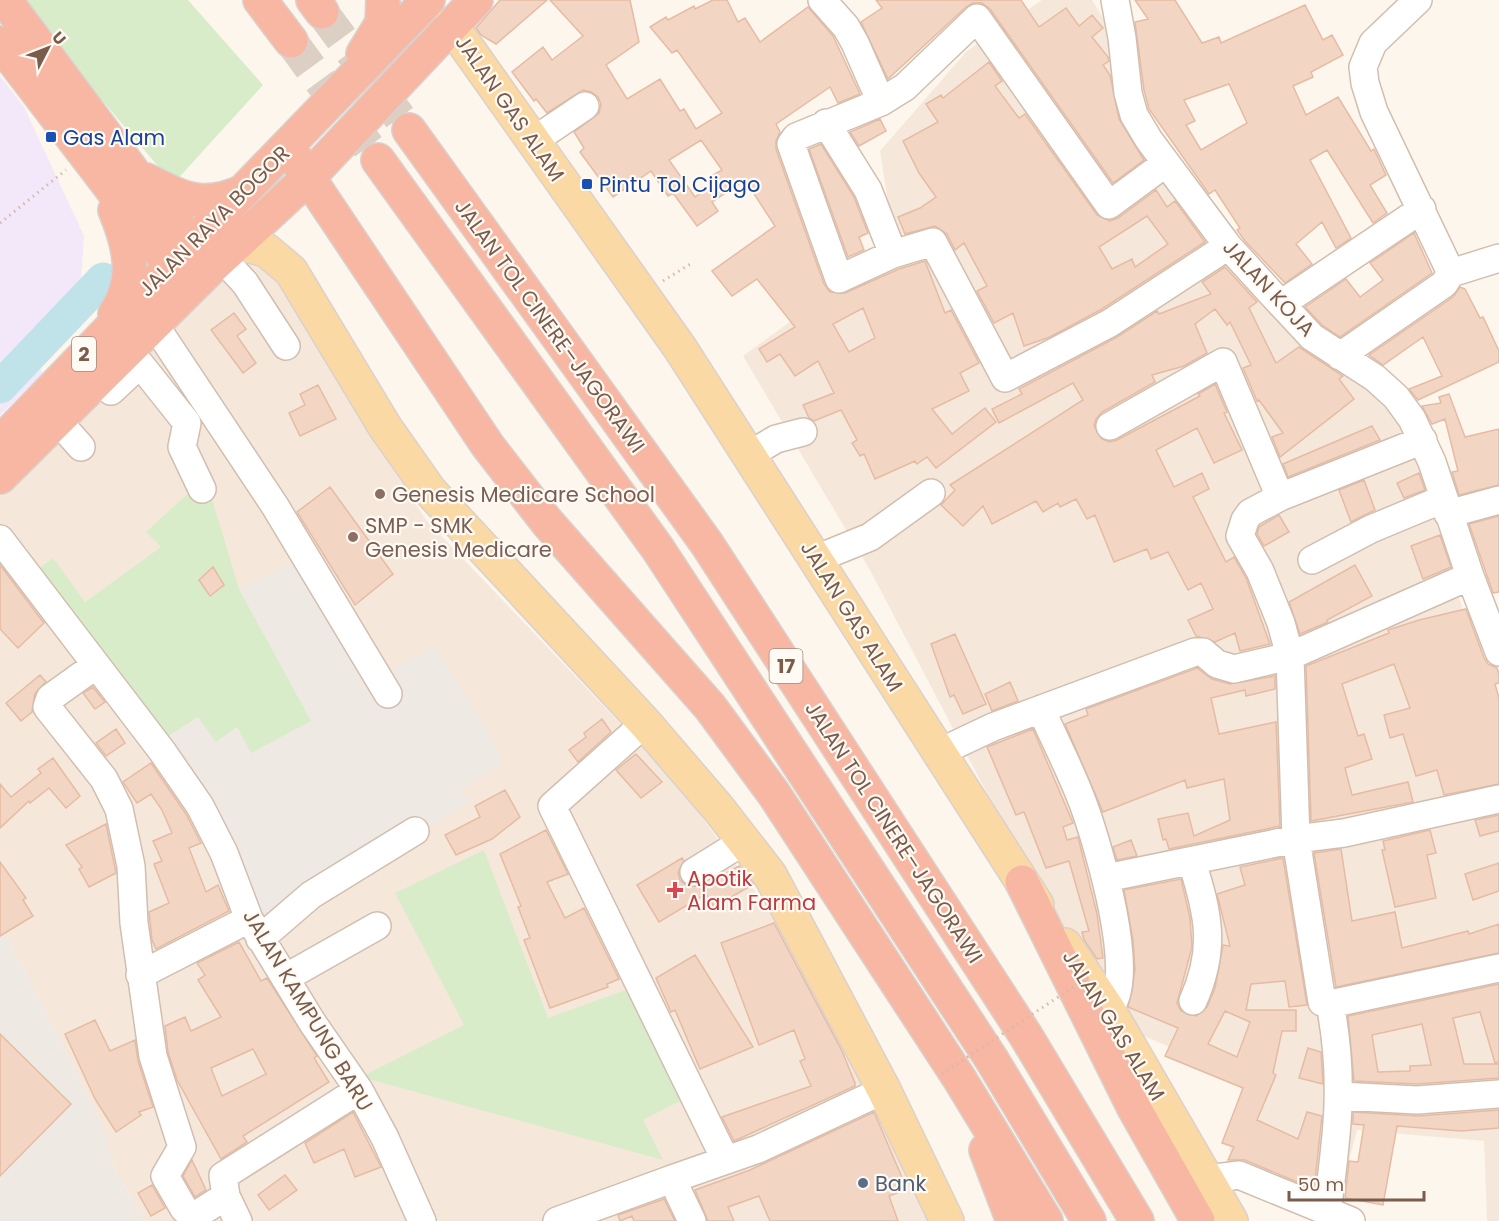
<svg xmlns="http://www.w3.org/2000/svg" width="1499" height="1221" font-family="Poppins,sans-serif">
  <rect width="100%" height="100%" fill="#fdf6ec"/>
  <path fill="#f5e8da" d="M1042,0H1092L1125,54V95L1242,272L1407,426L1499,729V1221H1487L1484,1141L1357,1130L1342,1188L1229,1151L1243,1079L1135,1032L1057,927L871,572L743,356L887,251L891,222L880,151L967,51Z
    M261,262L289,288L376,444L427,521L678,784L783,930L935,1221H144L115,1169L102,1124L0,922V493L238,263Z"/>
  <path fill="#efe9e4" d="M297,560L364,686L434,645L497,747L502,763L461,790L469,802L261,932L162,740L198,717L237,727L310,722L239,589Z
    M0,922L102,1124L115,1169L144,1221H0Z"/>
  <path fill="#f3e8fa" d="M0,76L24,107L84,236L81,281L21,345L43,373L0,415Z"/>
  <path fill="#d8ecc9" d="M21,0H188L263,85L173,184L57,47Z
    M195,487L212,499L239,589L311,721L251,753L237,727L216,742L198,717L162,740L34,572L53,558L85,602L161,547L146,532Z
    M484,850L548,1018L645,983L688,1097L643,1120L663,1160L361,1077L464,1025L395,893Z"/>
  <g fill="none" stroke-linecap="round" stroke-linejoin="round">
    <path stroke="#bfe3e8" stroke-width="33" d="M0,387L103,279"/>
  </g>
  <path fill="#f3d5c3" stroke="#e6bba3" stroke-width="1.5" fill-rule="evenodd" d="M500,0H547L496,44L481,35L476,28Z
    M550,0H630L639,42L606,65L627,99L660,79L680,111L684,109L696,129L722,113L677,50L672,53L650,27L666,17L668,20L694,6L695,9L713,0H727L738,22L745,18L760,42L808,7L833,36L860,94L838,103L830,87L776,124L780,132L776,141V149L824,284L830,292L845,293L899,269L925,261L945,313L951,310L979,363L960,373L969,391L932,409L952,434L985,408L996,422L936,468L927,457L917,464L915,461L875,479L864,454L860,456L852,443L857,440L841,410L814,421L809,418L803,405L834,393L818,361L795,376L780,354L767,362L759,349L795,327L757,279L732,296L712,271L775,226L745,180L712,202L718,211L697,226L673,193L668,196L651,171L613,197L580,152L584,148L574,132L599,113L601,104L598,97L591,92L583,90L547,113L536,99L534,101L512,72L543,47L552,60L583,36ZM701,140L722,170L713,175L717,181L695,197L669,160ZM863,308L875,338L849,352L833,324Z
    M876,0H1021L1039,27L1066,8L1079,26L1092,15L1103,28L1092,37L1108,57L1109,61L1103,65L1110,75L1119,119L1144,160L1113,183L990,9L982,3H973L966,7L888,79L861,22L882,8Z
    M1135,0H1175L1202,43L1219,37L1221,43L1305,5L1323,40L1332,35L1343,55L1311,72L1313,77L1293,86L1306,115L1338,97L1371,151L1374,149L1386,175L1370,185L1387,213L1373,223L1327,150L1310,160L1351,238L1336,248L1322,222L1296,244L1312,264L1285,283L1245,241L1237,230L1240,228L1215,190L1209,194L1149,109L1144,90L1135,22L1148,19ZM1229,84L1247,123L1201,150L1186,125L1195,121L1184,100Z
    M989,62L1002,81L995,86L1019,118L1025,114L1097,215L1110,221L1118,218L1156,190L1167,207L1175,201L1205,242L1102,309L1050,337L1024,346L1013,313L994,323L977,291L987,286L964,243L955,250L947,234L935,226L905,234L898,217L920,208L936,197L919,173L903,141L938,122L926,104L941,95L943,98ZM1147,216L1168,244L1135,267L1132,259L1112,269L1099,247Z
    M880,119L886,131L859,146L850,132Z
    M821,144L854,197L868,233L859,237L864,250L848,257L809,149Z
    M1414,233L1432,273L1340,337L1322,325L1305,307L1346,279L1360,297L1383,280L1370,263Z
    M1225,267L1257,302L1249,308L1276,363L1299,347L1343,376L1339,379L1354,399L1280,457L1272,437L1283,433L1259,400L1257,401L1243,368L1251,365L1230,322L1227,325L1215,309L1195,324L1207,353L1184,366L1152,375L1155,382L1102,412L1096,419L1094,426L1102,439L1109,442L1117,440L1200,396L1198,394L1215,384L1227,412L1224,413L1242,450L1214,463L1197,428L1156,450L1174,487L1202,473L1209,489L1193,497L1226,562L1234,557L1246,578L1270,644L1240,651L1235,633L1215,642L1196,636L1188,620L1213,609L1201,583L1188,590L1168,552L1151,559L1147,549L1114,562L1095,515L1087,519L1076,499L1060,507L1058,503L1043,512L1036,501L992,524L983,506L963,526L941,505L955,490L950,485L1083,400L1073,383L999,423L992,409L1022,394L1019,389L1117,337L1157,311L1159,314L1211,294L1202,282Z
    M1460,287L1465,289L1480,318L1483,317L1499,351V362L1418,400L1409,389L1442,376L1423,337L1383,365L1369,355L1453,297Z
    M234,313L246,329L237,336L256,363L243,373L211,330Z
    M318,385L336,419L300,436L289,413L305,405L300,394Z
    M1449,394L1465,437L1499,429V485L1459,495L1452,472L1458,471L1445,419L1432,424L1422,406L1441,403L1439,397Z
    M1372,426L1380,440L1288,477L1283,464Z
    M1419,473L1425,490L1404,498L1397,483Z
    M1364,480L1375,510L1351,522L1339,490Z
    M330,487L393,574L355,605L297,512Z
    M1279,515L1289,532L1264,546L1257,534L1259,527Z
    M1499,516V592L1493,593L1469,524Z
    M1440,535L1451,567L1423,579L1411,546Z
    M0,565L44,623L18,648L0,629Z
    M1355,565L1372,596L1327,620L1328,622L1300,634L1289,602Z
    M213,567L224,585L210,596L199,580Z
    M1466,609L1484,658L1488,664L1497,668L1499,674V683L1495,684L1499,698V784L1444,795L1437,770L1416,776L1403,734L1390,738L1384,715L1410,708L1394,664L1342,684L1358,736L1364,734L1372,759L1345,768L1352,795L1408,782L1413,802L1311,821L1306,666L1389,633L1388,630L1419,620Z
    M955,634L986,704L963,714L954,695L950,697L931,644Z
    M1197,668L1212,679L1230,684L1275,676V689L1246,696L1245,690L1211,698L1219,734L1276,722L1280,826L1169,849L1166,839L1163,840L1158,819L1188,813L1194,836L1230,820L1224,779L1187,788L1185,780L1103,812L1065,724L1088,715L1086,709Z
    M40,675L46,682L35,693L32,712L21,721L6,703Z
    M1010,682L1018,701L992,711L985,694Z
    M93,687L105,702L95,709L83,693Z
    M602,719L611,732L578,762L569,750L586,737L584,733Z
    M116,729L125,743L106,756L96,743Z
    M1033,729L1073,823L1063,827L1067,840L1078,837L1097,914L1103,958L1097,959L1084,940L1082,932L1089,931L1069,861L1046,868L1024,812L1016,815L987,747Z
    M636,754L662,782L641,798L616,770Z
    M53,758L80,796L66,808L49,788L30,803L29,801L0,828V784L11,797L41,773L38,769Z
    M151,763L186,814L201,843L189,848L206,892L218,885L229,911L156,949L152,940L149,912L169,903L154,864L162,861L153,841L172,833L162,810L151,794L137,803L123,782Z
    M505,790L520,817L492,839L456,855L445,835L480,817L475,806Z
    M1499,815V831L1480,836L1475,820Z
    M106,824L116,873L89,887L79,869L82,867L66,845Z
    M546,830L568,874L547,882L565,918L584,908L619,979L607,984L608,987L550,1008L524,940L530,938L518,907L521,906L500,854Z
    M1430,830L1436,853L1427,855L1436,898L1395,907L1382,850H1385L1383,841Z
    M1131,840L1137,856L1117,860L1113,847Z
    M1341,849L1352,921L1395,912L1402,948L1468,931L1469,934L1499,924V953L1336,987L1314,853Z
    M682,858L684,861L678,872L680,880L687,886H699L704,895L659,922L637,885Z
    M1283,858L1307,1005L1289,1007L1285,981L1251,984L1246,1010H1296V1031H1282L1273,1073L1276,1075L1257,1120L1298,1139L1307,1112L1322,1116L1314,1189L1245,1160H1228L1234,1147L1222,1143L1243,1088L1165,1056L1178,1028L1128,1007L1135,970L1133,940L1124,890L1181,879L1190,918L1192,947L1177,1003L1181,1011L1196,1016L1207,1007L1215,988L1223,945L1230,946L1217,894L1245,885L1240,867ZM1225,1011L1250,1022L1237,1057L1208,1044Z
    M0,862L26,898L23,900L33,916L0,936Z
    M1499,863V891L1473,900L1465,874Z
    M739,866L754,884L714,907L702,887Z
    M774,923L842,1051L855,1083V1086L734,1141L722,1117L811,1086L800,1061L805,1059L794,1030L759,1045L721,943Z
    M239,942L261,981L267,978L317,1056L314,1058L329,1082L243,1136L247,1142L221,1159L177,1080L168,1052L165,1026L185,1017L191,1031L221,1017L198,980L205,975L197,963ZM253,1049L266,1074L222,1096L211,1068Z
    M695,955L753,1047L700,1069L675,1010L671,1012L656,978Z
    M1499,984V1062L1495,1063L1480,1012L1453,1018L1464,1064H1499V1078L1417,1084L1354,1081L1348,1016ZM1422,1024L1431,1065L1410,1066V1071L1378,1072L1372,1035Z
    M95,1020L110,1051L135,1040L138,1061L153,1107L139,1112L141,1115L116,1132L95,1099L65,1034Z
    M0,1034L71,1104L0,1176Z
    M1308,1048L1321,1052L1323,1084L1299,1078Z
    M1499,1110V1128L1461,1131L1397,1126L1383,1205L1345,1198L1349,1161L1358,1162L1364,1125L1353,1124V1112L1418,1116Z
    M353,1112L381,1167L355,1177L344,1149L314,1163L305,1143Z
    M874,1112L907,1189L889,1196L898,1221H770L759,1196L728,1207L734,1221H708L695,1190L750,1170Z
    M192,1160L206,1190L195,1197L183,1176Z
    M285,1175L297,1190L269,1210L258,1195Z
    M152,1185L165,1208L151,1216L138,1193Z
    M664,1199L675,1221H634L632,1216L620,1221L618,1215Z"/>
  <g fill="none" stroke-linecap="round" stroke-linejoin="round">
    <path stroke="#dcd0c4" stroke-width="33" stroke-dasharray="33 16" stroke-linecap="butt" d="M322,12L409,130
      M291,41L378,160"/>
    <defs>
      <path id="minor" d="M822,0L846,27L855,43L881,102
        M1115,0L1122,38L1128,93L1134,115L1149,140L1228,246L1269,291L1312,337L1375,378L1396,397L1412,419L1432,462L1470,576L1499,652
        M826,123L868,190L893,254
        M533,141L585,106
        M1166,163L1109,205L977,18L905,87L881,102L796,137L791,144L839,279L893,254L933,242L1005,378L1110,323L1228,246
        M222,258L245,283L286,346
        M1451,273L1499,258
        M1281,304L1422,209
        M154,324L275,506L388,694
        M1340,356L1444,284L1451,273L1374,112L1365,83L1363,67L1373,43L1418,0
        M99,378L111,391L140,364L187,423L182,447L202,489
        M57,420L81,447
        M1110,426L1223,362L1280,497
        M1423,440L1280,497L1250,513L1245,520L1240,536L1260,571L1281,623L1290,656L1296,839L1322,1002L1330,1004L1499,968
        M749,455L776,439L803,432
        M1448,514L1499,500
        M0,539L162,751L200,806L224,853L249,919L312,1022L359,1090L385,1138L422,1221
        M816,559L870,537L931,493
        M1312,560L1371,529L1443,499
        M96,665L50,698L47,707L104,779L119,809L131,866L134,923L153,1056L182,1147L165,1176L184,1209L193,1217L226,1196
        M1041,709C1055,741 1072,773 1084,806C1097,842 1140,983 1108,1009
        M645,723L552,806L725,1159
        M938,753L993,727L1195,652H1203L1217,664L1234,669L1290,656L1470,576
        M1192,862C1209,916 1216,949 1193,1001
        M694,872L744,841
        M1106,878L1296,839L1344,833L1499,799
        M260,939L311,895L415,831
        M140,975L249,919
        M285,978L377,926
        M1340,1096L1417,1100L1499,1094
        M672,1179L758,1149L884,1090
        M1207,1179L1239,1175L1351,1221
        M1327,1212C1337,1137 1345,1080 1330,1004
        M238,1221L226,1196L223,1176L359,1090
        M557,1221L672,1179L692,1221"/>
      <path id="major" d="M451,25L680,348L1037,905
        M237,243L266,250L291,271L385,427L430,491L645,723L718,808L770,875L884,1090L947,1221
        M1065,945L1108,1009L1231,1221"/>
      <path id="highway" d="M5,0L136,176L208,261
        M260,0L291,41
        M313,0L322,12
        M0,43L183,282
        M363,54L382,23L383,0
        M409,130L707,544L1026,1036L1137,1221
        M288,147L488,446L547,522L710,707L774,794L959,1078L1046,1221
        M378,160L658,549L992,1060L1089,1221
        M146,180C184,199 203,210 244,191
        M115,210C130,246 138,280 115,314
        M0,443L428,0
        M0,477L213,266L309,177L476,0
        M1022,882L1134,1108L1198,1221
        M986,1150L1013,1221"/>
    </defs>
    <use href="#minor" stroke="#d1beb0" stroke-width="30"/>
    <use href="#major" stroke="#dad1cd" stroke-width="36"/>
    <use href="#highway" stroke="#dad1cd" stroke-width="36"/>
    <path stroke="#d9b8a5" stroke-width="3" stroke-dasharray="1.5 4.5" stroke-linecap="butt" d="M0,223L66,170
      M663,281L692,263"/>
    <use href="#minor" stroke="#fff" stroke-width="27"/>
    <use href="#major" stroke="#fbd9a5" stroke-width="33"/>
    <use href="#highway" stroke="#f7b7a3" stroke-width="33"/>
    <path stroke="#d9b8a5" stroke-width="3" stroke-dasharray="1.5 4.5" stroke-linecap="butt" d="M942,1074L1090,976"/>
  </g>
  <g fill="#1a4fb4" stroke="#fffaf3" stroke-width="2">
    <rect x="45" y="131" width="12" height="12" rx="3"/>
    <rect x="581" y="178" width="12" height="12" rx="3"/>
  </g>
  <g fill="#8d6e63" stroke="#fffaf3" stroke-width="2">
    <circle cx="380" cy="494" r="6"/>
    <circle cx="353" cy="537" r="6"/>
  </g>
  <path fill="#e0444e" stroke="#fffaf3" stroke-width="2" d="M672 881h6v6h6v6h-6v6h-6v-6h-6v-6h6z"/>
  <circle fill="#5c6f8a" stroke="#fffaf3" stroke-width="2" cx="863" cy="1183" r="6"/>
  <g text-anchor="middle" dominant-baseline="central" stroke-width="4.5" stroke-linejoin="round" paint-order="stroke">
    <g fill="#fffaf3" stroke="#a28b7f" stroke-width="1.5">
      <rect x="72" y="337" width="24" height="34" rx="4.5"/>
      <rect x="769.5" y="649" width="33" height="34" rx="4.5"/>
    </g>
    <g font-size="20" font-weight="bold" fill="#7a5c4d">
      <text x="84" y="354">2</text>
      <text x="786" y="666">17</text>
    </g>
    <g font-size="21" fill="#7a5c4d" stroke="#fffaf3">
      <text transform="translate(510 108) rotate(55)">JALAN GAS ALAM</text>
      <text transform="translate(214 221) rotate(-45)">JALAN RAYA BOGOR</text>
      <text transform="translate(1269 288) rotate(47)">JALAN KOJA</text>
      <text transform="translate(550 326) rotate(54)">JALAN TOL CINERE–JAGORAWI</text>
      <text transform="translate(852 616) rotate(58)">JALAN GAS ALAM</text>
      <text transform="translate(894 832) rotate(57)">JALAN TOL CINERE–JAGORAWI</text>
      <text transform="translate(308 1010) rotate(59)">JALAN KAMPUNG BARU</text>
      <text transform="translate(1114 1025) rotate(58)">JALAN GAS ALAM</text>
    </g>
    <g font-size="21" fill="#164399" stroke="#fffaf3" text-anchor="start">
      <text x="63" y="137">Gas Alam</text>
      <text x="599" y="184">Pintu Tol Cijago</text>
    </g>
    <g font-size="21" fill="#785e54" stroke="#fffaf3" text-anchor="start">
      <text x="392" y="494">Genesis Medicare School</text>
      <text x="365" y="525">SMP - SMK<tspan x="365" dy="24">Genesis Medicare</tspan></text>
    </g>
    <g font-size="21" fill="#be3a42" stroke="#fffaf3" text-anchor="start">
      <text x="687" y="878">Apotik<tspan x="687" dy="24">Alam Farma</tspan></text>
    </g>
    <g font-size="21" fill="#4e5e75" stroke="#fffaf3" text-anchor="start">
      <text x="875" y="1183">Bank</text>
    </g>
  </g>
  <g transform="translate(48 48) rotate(48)" stroke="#fffaf3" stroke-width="4.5" paint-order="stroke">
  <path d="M0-4.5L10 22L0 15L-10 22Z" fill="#7a5c4d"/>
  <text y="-9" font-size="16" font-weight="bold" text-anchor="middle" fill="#7a5c4d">U</text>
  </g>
  <path d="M1289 1191v9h135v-9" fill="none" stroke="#7a5c4d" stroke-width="3"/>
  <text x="1298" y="1191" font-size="18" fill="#7a5c4d" stroke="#fffaf3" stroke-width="4.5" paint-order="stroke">50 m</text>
</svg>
